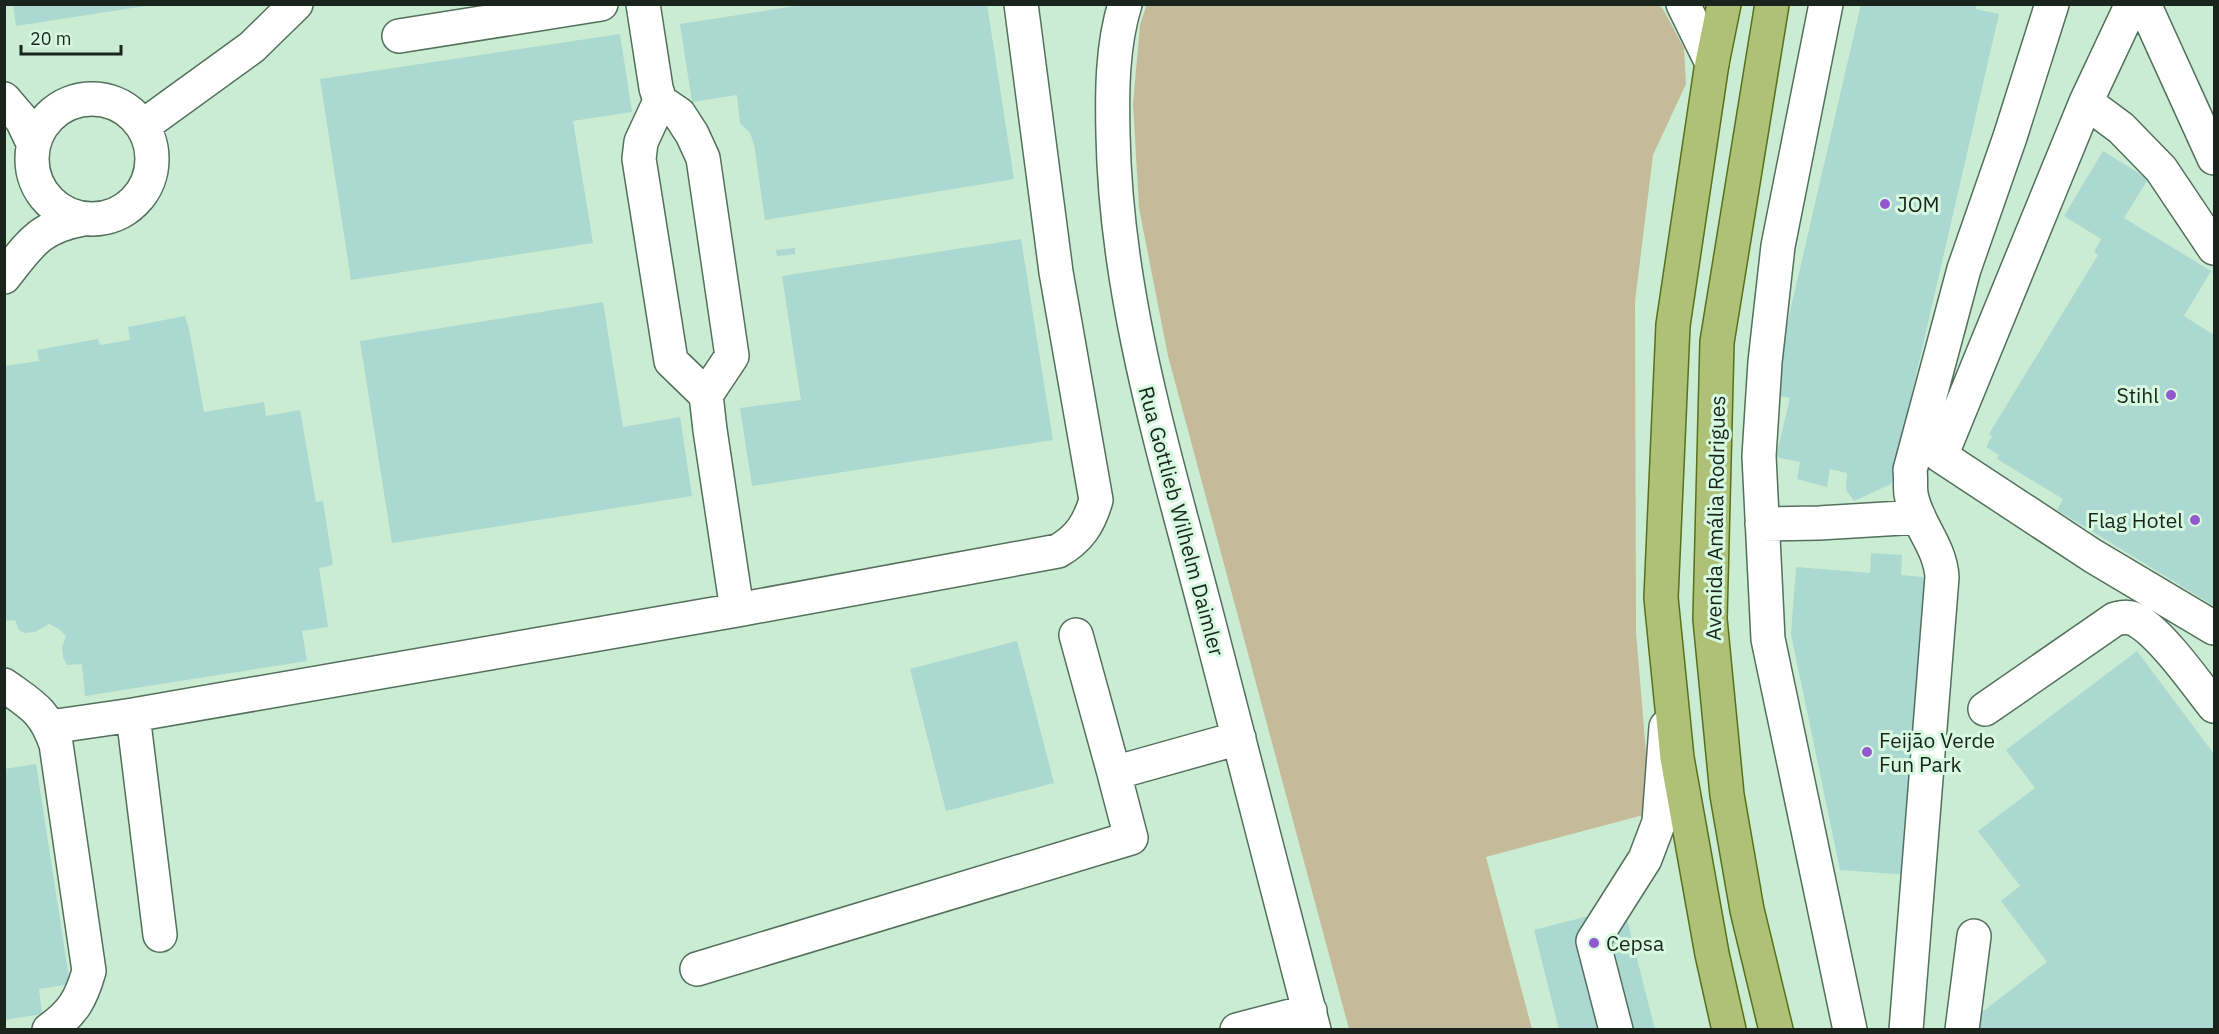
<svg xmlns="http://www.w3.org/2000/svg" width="2219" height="1034" font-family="'IBM Plex Sans',sans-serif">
  <rect width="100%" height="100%" fill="#caecd3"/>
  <path fill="#c5bb9a" d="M1147,4H1657L1663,9L1684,48L1686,84L1653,155L1635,302L1636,632L1651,813L1486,857L1532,1029H1349L1168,356L1139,208L1133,104L1140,25Z"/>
  <path fill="#abd8d1" d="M13,4H145V6L16,26Z
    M808,4H987L1014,179L765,220L754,144L750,133L740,123L737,95L692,102L680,24Z
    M1861,4H1977L1976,9L1999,14L1891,484L1854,501L1846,490L1847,473L1830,469L1827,487L1797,479L1800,462L1776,457L1790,398L1771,394Z
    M620,34L632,112L573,121L593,243L351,280L320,79Z
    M2103,151L2148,179L2124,218L2211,271L2184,316L2214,335V606L2057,510L2063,499L1997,459L1999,455L1986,447L1992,436L1989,434L2098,255L2094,252L2101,239L2064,216Z
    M1021,239L1053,440L752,486L740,408L801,400L782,276Z
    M795,248V254L777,256L776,250Z
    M603,302L623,427L680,417L692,496L392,543L360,341Z
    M185,316L189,329L204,412L264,402L266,416L300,410L316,502L323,501L333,565L319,568L328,627L302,631L307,661L85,696L82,664L67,665L63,657L62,647L66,636L59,629L49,624L35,632L24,633L19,630L15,620L4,621V366L39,361L37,350L98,339L100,345L130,340L128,327Z
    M1871,553L1902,555L1901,575L1932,578L1910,875L1840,870L1791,634L1796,567L1870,573Z
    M1017,641L1054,783L946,811L910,669Z
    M2137,651L2214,754V1030H1981L1973,1019L2047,962L2001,901L2020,886L1978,831L2035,788L2006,750Z
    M36,764L70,984L39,989L42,1014L4,1020V769Z
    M1624,907L1655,1030H1559L1534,930Z"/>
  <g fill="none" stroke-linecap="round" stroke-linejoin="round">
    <defs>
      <path id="minor" d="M1125,4C1112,46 1112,92 1113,135C1116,300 1166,458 1207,616C1243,754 1278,892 1314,1030
        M1683,4L1712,63
        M1826,4L1778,246L1765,362L1759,456L1768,639L1850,1030
        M2132,4L2086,102L1941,456L2093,556L2214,628
        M2144,4L2214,158
        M399,36L601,4
        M32 159a60 60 0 1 1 120 0a60 60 0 1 1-120 0Z
        M4,99L22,120L33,143
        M660,101L641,142L639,159L671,361L706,395
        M2086,102L2121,128L2161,169L2214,248
        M143,126L252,47L296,4
        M4,277C30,244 39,227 83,219
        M1762,524L1819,523L1919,517
        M737,610L1058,551C1079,539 1089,524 1096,500L1056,272L1021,4
        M1076,635L1114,773L1239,738
        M4,685C33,706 44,710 56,744L89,971C81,999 73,1013 49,1030
        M1985,709L2115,619C2124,617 2131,616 2138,621C2163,636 2195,682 2214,706
        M50,727L133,715
        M160,935L133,715L737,610L710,430L706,395L732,356L703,158L692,134L679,114L660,101L656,88L643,4
        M697,969L1131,838L1114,773
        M1237,1030L1310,1011
        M1616,1030L1593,941L1645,859L1659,822L1666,727
        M1906,1030L1942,577C1940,545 1916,524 1911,494C1910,486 1911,478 1910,470L1964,269L2010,137L2052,4
        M1962,1030L1974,936"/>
      <path id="major" d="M1724,4L1712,63L1673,325L1661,598L1677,758L1712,954L1729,1030
        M1772,4L1717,342L1710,619L1727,795L1747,910L1776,1030"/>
    </defs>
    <use href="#minor" stroke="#52705b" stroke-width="36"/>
    <use href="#major" stroke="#57701b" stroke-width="36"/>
    <use href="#minor" stroke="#fff" stroke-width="33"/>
    <use href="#major" stroke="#aec176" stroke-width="33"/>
  </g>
  <g fill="#9457cd" stroke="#d7f9e0" stroke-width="2">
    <circle cx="1885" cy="204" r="6"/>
    <circle cx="2171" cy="395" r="6"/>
    <circle cx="2195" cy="520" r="6"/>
    <circle cx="1867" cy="752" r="6"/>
    <circle cx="1594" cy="943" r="6"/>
  </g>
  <g text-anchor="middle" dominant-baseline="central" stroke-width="6" stroke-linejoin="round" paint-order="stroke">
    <g font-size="21" fill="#19251c" stroke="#d7f9e0" text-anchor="start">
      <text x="1897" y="204">JOM</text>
      <text x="2159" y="395" text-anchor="end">Stihl</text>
      <text x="2183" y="520" text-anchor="end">Flag Hotel</text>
      <text x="1879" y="740">Feijão Verde<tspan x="1879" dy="24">Fun Park</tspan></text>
      <text x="1606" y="943">Cepsa</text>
    </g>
    <g font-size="21" fill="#19251c" stroke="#d7f9e0">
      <text transform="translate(1715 518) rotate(-89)">Avenida Amália Rodrigues</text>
      <text transform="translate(1182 521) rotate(75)">Rua Gottlieb Wilhelm Daimler</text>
    </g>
  </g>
  <rect width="2219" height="1034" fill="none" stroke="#19251c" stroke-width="12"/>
  <path d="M21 45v9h100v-9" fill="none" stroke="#19251c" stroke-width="3"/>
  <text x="30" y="45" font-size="18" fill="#19251c" stroke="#d7f9e0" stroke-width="4.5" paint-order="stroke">20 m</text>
</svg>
